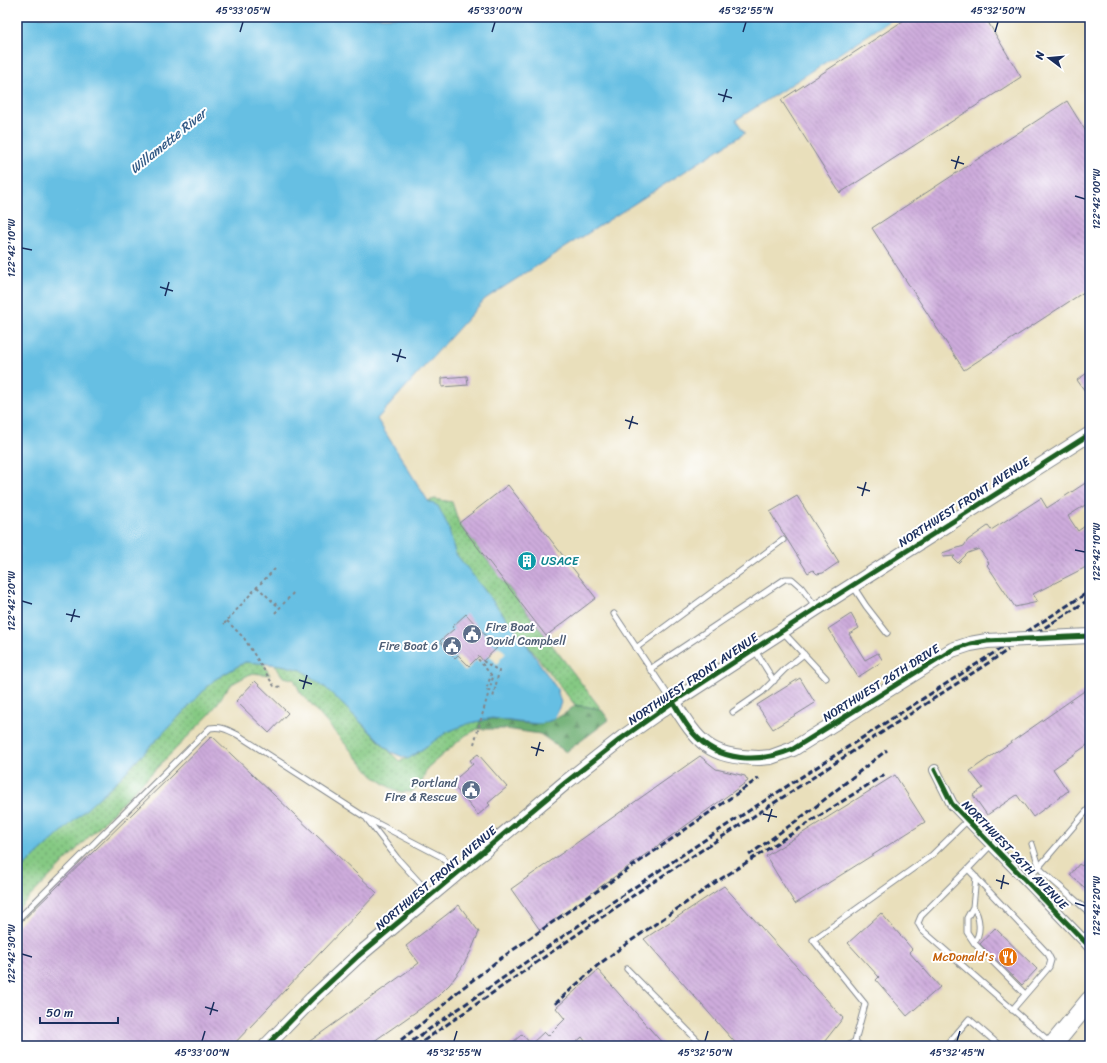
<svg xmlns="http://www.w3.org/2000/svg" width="1107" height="1063" font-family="Sriracha,sans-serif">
  <defs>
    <pattern id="grass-dots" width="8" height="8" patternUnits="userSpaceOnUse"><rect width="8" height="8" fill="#85c983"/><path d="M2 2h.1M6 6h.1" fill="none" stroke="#6ca46e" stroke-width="1.8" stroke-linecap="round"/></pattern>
    <pattern id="forest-firs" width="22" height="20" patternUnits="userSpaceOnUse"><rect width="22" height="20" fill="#6cad71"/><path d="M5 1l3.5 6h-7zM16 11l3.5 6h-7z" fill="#588d60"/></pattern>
    <pattern id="building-back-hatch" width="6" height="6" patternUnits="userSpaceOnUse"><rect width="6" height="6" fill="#ceacdc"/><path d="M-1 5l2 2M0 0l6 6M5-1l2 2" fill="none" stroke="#a68cb6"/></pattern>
  </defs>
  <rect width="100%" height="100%" fill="#fff"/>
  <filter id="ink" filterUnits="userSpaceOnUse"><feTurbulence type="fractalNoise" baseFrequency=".025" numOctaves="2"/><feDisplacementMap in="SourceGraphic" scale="8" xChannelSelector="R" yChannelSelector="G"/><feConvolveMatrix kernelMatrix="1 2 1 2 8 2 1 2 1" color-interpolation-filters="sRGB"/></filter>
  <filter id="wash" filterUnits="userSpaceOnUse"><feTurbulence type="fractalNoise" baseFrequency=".012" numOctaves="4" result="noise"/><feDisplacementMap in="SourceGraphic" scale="16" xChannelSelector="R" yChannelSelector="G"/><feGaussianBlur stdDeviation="0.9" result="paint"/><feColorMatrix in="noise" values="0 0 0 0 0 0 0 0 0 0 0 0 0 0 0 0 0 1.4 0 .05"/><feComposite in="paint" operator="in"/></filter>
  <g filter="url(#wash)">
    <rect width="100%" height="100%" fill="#e9dfbb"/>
    <path fill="url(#grass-dots)" stroke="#507c70" d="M435,499L452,502L459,523L601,709L575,705L455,553L448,526L428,501Z
      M245,662L263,663L270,675L252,673L230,685L210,714L17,910V873L18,871L118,780L214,680Z
      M274,664L282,665L302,670L326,688L399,761C417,757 430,742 445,733C455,726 469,723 481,720L478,729L466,735L427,768L421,784L411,792H401L391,788L373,776L300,692L294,679L283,677Z"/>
    <path fill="url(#forest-firs)" stroke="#446e68" d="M575,705L601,709L609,720L566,752L540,734L506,729H478L481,720C494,717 502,720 515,722C537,726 558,722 575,705Z"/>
    <path fill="#66bfe3" stroke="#4077a0" d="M17,17H896L736,120L745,133L485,299L377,419L428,501L438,506L448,526L455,553L468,569L529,648L557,689L561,703L554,719L541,724L517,722L492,718L467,724L447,732L408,759L391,752L326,688L302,670L282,665L245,662L214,680L118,780L17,873Z"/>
    <path fill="#e9dfbb" d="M466,642L482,659L478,662L476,660L465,672L455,661L457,660L455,658L465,649Z
      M499,646L506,653L500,659L501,660L497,664L489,655Z"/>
    <g id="blocks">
      <path fill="url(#building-back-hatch)" d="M909,17H985L1021,77L840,193L781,100Z
        M1067,101L1090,138V288L964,370L872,228Z
        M1090,371V398L1077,380Z
        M467,376L468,385L442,387V378Z
        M1087,482L1090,486V502L1068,516L1078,531L1085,526L1090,534V565L1033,594L1038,602L1015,607L987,565L989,563L979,549L968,553L958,563L953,558L955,556L943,557L942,553L964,546L968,540L988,526L991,530L1041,498L1047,508Z
        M508,485L596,598L546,636L459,523Z
        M797,496L839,562L823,573L817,574L813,570L808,573L770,512Z
        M466,614L497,648L483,661L479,656L469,666L458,655L455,658L440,641L454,629L452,627Z
        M851,614L859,628L849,634L865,660L878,653L883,661L858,677L828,629Z
        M800,678L815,703L773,729L757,705Z
        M255,681L288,713L269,733L236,701Z
        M1090,687V743L1053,769L1068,791L1033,817L1017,795L987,815L973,795L983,788L970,771Z
        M212,736L377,893L232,1046H17V926Z
        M478,754L507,787L488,803L490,805L478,815L451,783L473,764L470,760Z
        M700,756L716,769L745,776L748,781L540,930L511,889Z
        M895,775L925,822L795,904L766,856Z
        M1090,857V892L1070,875L1079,864L1082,866Z
        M724,886L843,1018L821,1046H738L644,939Z
        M459,905L479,932L471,951L461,969L450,984L437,997L367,1046H303L419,963L406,946Z
        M881,913L912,949L909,952L940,987L907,1016L876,980L879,977L848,943Z
        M995,928L1037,969L1022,985L980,944Z
        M598,970L665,1046H589L582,1037L572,1046H509L522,1034L531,1044L544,1032L548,1036L565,1019L556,1008Z"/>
    </g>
  </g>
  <g filter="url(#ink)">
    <use href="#blocks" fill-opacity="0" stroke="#82878c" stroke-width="1"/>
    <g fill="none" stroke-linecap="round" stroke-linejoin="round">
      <defs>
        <path id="lane" d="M853,586L866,606L887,633
          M614,614L672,701
          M783,632L826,678
          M636,648L783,540
          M754,649L774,681
          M650,669L785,579H792L801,587L816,607
          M733,712L762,692L785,669L804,654
          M367,819L397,858L430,894
          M1032,844L1039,866L1042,871L1090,913
          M968,869L991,845
          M976,877L973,907L967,918V932L975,944L1025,994
          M1026,882L1090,807
          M973,907C980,916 982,934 974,942
          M17,920L210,728C221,726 228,730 238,735L365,817L442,857L456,873
          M1082,939L1090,931
          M627,969L703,1046
          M1012,1010L1049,967L1051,960L1048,954L968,869L921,916L918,923L922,930L1051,1043
          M855,1041L860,1046
          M848,1046L855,1041L865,1004L813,940L932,855L967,821
          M946,1046L969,1019L1000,1046"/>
        <path id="street" d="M935,770L952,804L1090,947"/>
        <path id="secondary" d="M673,702C699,743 708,757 759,758
          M266,1046L312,999L358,956L565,783L622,738L673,702L817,608L1090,434"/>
        <path id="highway" d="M1052,1046L1090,1000"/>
      </defs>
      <use href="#lane" stroke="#82878c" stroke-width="7"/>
      <use href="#street" stroke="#82878c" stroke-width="12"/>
      <use href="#secondary" stroke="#82878c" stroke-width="16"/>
      <use href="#highway" stroke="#82878c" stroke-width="20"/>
      <path stroke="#82878c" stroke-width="2" stroke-dasharray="3 3" stroke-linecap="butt" d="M257,587L280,608
        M275,613L295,591
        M227,621L244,638L274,686L282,687
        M224,624L257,587L276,568
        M483,661L499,671L493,698
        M489,691L486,690L491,675
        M474,744L493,677L478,659"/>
      <use href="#lane" stroke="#fff" stroke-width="5"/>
      <use href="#street" stroke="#fff" stroke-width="10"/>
      <use href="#secondary" stroke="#fff" stroke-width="14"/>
      <use href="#highway" stroke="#fff" stroke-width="18"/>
      <path stroke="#1b2f5e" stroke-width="3" stroke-dasharray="6 3" stroke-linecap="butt" d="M1022,642L1090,599
        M749,855L814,808L869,764L887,750
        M555,1004L598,965L622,947L716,882L885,774
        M401,1040L437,1011L456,993L500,959L759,778
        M405,1046L611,903L730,823L1090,591
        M416,1046L647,886L1008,650"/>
      <defs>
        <path id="secondary-bridge" d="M759,758L771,757L793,749L952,650L970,644L987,641L1090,636"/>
      </defs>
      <use href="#secondary-bridge" stroke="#82878c" stroke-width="16" stroke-linecap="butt"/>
      <use href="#secondary-bridge" stroke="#fff" stroke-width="14"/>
      <defs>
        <path id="cycleway" d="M673,702C679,712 685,724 693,733C719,763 760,763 793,749L952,650L970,644L987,641L1090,636
          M935,770L952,804L1090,947
          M266,1046L312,999L358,956L565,783L622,738L673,702L817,608L1090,434"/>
      </defs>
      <use href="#cycleway" stroke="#fff" stroke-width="8"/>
      <use href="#cycleway" stroke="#1b5e20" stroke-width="5"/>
    </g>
  </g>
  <path fill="none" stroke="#1b2f5e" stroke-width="1.5" d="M240,32L243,22M492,32L495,22M743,32L746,22M995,32L998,22M718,94L732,98M723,102L727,89M951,160L964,164M955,169L959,156M1075,196L1085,199M22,248L32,250M160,287L173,291M165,296L169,282M392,354L406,358M397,362L401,349M625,420L638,424M629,429L633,416M857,487L870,491M862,496L866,482M1075,550L1085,552M22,601L32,604M66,614L80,617M71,622L75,609M299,680L312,684M303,689L307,675M531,747L544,751M536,756L540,742M763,814L777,817M768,822L772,809M996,880L1009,884M1001,889L1004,875M1075,903L1085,906M22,954L32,957M205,1007L218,1011M210,1015L214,1002M202,1041L205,1031M454,1041L457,1031M705,1041L708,1031M957,1041L960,1031"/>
  <defs>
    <symbol id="building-disc" viewBox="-11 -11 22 22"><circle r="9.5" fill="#0f9aa8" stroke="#fff"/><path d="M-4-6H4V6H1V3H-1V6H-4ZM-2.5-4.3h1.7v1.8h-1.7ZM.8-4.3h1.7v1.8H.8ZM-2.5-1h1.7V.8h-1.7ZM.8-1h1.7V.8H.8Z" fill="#fff"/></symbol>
    <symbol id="civic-disc" viewBox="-11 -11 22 22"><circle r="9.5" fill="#5c6f8a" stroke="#fff"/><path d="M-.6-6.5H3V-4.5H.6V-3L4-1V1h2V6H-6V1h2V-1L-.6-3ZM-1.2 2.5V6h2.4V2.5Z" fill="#fff"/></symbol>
    <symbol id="restaurant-disc" viewBox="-11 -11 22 22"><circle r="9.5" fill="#e8710a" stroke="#fff"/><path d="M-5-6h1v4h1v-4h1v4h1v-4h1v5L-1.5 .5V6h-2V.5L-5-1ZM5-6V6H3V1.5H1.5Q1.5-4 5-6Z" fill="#fff"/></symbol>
  </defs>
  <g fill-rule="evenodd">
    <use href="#building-disc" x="516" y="550" width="22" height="22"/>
    <use href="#civic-disc" x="461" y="623" width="22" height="22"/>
    <use href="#civic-disc" x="441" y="635" width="22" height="22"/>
    <use href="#civic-disc" x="460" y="779" width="22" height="22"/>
    <use href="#restaurant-disc" x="997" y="946" width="22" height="22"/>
  </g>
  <g text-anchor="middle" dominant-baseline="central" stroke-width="4" stroke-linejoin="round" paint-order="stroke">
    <g font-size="12" fill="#1b2f5e" stroke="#fff">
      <text transform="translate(964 502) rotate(-33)">NORTHWEST FRONT AVENUE</text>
      <text transform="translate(693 679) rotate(-34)">NORTHWEST FRONT AVENUE</text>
      <text transform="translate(881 683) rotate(-32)">NORTHWEST 26TH DRIVE</text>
      <text transform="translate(1015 855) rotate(46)">NORTHWEST 26TH AVENUE</text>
      <text transform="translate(436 878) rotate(-40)">NORTHWEST FRONT AVENUE</text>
    </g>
    <g font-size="12" fill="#0d838f" stroke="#fff" text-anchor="start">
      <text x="541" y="561">USACE</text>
    </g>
    <g font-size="12" fill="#4e5e75" stroke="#fff" text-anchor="end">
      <text x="486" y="627" text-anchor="start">Fire Boat<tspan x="486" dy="14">David Campbell</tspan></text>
      <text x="438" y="646">Fire Boat 6</text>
      <text x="457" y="783">Portland<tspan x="457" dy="14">Fire &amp; Rescue</tspan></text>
    </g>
    <g font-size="12" fill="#c56008" stroke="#fff" text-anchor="end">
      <text x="994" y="957">McDonald's</text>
    </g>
    <g font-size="13" font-style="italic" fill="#325a86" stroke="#fff">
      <text transform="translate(168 141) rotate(-39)">Willamette River</text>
    </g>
  </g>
  <rect width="1107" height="1063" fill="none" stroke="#fff" stroke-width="44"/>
  <g transform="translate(1049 58) rotate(286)" stroke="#ffffff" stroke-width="3" paint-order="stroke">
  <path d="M0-3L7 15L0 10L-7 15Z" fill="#1b2f5e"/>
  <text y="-6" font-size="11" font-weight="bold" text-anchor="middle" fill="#1b2f5e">N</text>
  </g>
  <path d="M40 1017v6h78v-6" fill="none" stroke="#1b2f5e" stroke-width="2"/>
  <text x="46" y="1017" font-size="12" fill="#1b2f5e" stroke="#ffffff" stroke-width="3" paint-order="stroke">50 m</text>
  <rect x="22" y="22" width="1063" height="1019" fill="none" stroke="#1b2f5e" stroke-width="1.5"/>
  <g font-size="10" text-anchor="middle" fill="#1b2f5e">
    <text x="243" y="14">45°33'05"N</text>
    <text x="495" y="14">45°33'00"N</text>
    <text x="746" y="14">45°32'55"N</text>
    <text x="998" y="14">45°32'50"N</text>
    <text transform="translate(1096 199) rotate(-90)" y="4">122°42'00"W</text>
    <text transform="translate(11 248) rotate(-90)" y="4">122°42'10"W</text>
    <text transform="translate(1096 552) rotate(-90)" y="4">122°42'10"W</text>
    <text transform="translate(11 601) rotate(-90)" y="4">122°42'20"W</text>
    <text transform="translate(1096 906) rotate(-90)" y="4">122°42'20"W</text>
    <text transform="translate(11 954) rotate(-90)" y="4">122°42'30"W</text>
    <text x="202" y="1056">45°33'00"N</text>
    <text x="454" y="1056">45°32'55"N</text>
    <text x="705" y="1056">45°32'50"N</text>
    <text x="957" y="1056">45°32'45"N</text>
  </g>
</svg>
